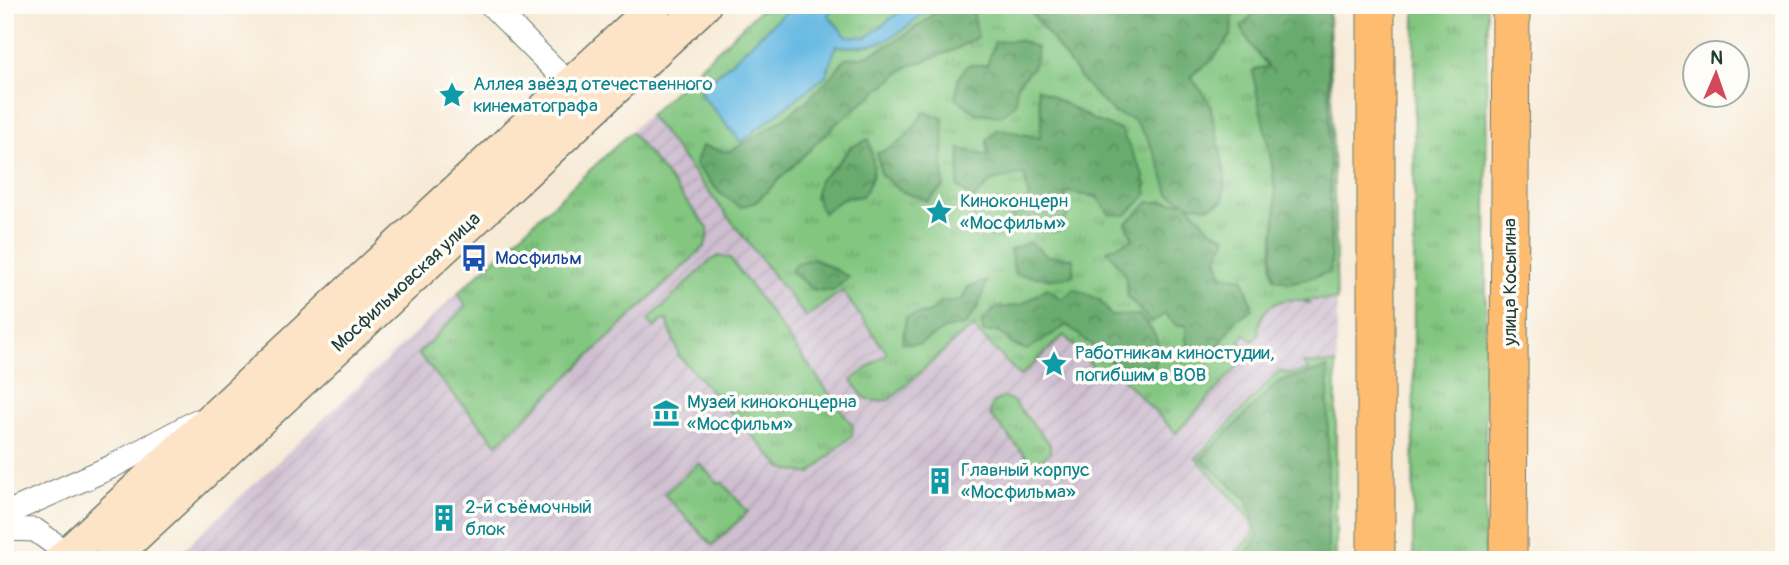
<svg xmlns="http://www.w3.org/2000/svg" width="1789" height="565" font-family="Pangolin,sans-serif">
  <defs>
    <pattern id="industrial-furrows" width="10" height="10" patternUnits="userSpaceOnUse" patternTransform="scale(1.75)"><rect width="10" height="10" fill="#cebed0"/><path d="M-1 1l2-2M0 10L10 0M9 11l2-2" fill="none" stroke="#b0a4b3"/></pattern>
    <pattern id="grass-tufts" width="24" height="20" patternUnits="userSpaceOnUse" patternTransform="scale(1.75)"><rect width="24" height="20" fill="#82c680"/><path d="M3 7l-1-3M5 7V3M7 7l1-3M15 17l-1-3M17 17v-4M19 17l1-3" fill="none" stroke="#6aa26a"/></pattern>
    <pattern id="forest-crowns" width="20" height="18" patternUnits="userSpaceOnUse" patternTransform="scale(1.75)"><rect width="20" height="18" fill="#69ab6e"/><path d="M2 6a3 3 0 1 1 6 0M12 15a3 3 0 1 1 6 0" fill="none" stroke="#568c5b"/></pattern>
  </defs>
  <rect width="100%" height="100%" fill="#fdfcf7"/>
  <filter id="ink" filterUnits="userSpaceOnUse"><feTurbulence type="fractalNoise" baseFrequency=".0143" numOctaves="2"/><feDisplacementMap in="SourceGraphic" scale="14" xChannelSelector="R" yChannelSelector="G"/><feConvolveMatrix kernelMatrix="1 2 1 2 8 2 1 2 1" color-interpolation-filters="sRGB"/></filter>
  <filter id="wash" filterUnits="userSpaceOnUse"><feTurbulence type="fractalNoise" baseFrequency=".00686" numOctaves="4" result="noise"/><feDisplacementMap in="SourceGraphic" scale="28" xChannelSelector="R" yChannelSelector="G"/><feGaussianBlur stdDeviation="1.57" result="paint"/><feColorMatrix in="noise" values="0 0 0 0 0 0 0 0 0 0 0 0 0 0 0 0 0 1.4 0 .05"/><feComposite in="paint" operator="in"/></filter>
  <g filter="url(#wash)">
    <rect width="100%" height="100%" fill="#f7ead6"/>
    <path fill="url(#industrial-furrows)" d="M765,5H1329L1337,300L1336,560H173Z"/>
    <path fill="url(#grass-tufts)" stroke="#50825a" stroke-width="2" d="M765,5H793L699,92L836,46C885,51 898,33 934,5H1329L1337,300H1306L1311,304C1284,293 1259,304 1258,335L1253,341L1245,334L1239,341L1251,352L1176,433L1117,373L1098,372L1064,335L1020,376L974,328L965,332L889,400C866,403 863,399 852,380L887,353L842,291L806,317L649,115Z
      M836,5H909L867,37H846L828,15Z
      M1415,5H1487L1485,560H1413Z
      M631,132L708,228V235L705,246L497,444L418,354L466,306L458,293Z
      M719,256L730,258L853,426L852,435L810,474L782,468L679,356L667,320L662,321L654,328L648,320L711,260Z
      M1303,363L1336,364V560H1240L1235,554L1254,535L1252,524L1246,513L1196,458L1279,371L1292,374L1309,370Z
      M1003,397L1012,400L1050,444V452L1038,462L1030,461L990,415L992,403Z
      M699,463L719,484L722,482L748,512L712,545L664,494Z"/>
    <path fill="url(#forest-crowns)" stroke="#447451" stroke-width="2" d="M942,5H972L978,37L954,50L907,67L836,124L756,202L740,207L721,194L695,165L702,146L728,152C777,126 812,102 846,58C853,57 862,58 868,55C891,45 926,24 942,5Z
      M1026,5L1234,7L1231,35L1213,59L1191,76L1210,104L1225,174L1223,201L1209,207L1188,204L1209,228L1227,238L1217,257L1222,275L1243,278L1253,309L1237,319L1213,355L1196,354L1186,342V325L1177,326L1165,314L1151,323L1128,297L1125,274L1107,250L1133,239L1126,223L1149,202H1185L1169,194L1160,165L1147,138L1133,119L1114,113L1086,85Z
      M1262,5H1323L1328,11L1331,265L1329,273L1289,283L1274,278C1269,256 1275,236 1276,214C1276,202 1275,188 1273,176C1270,140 1257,106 1253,70L1268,66L1252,47L1241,27Z
      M1019,40L1037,48L1034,66L1016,86V103L1001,116L976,113L956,98L958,79L968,65H987L995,42Z
      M1037,88L1094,120L1121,130L1144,176L1147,195L1126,215L1109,214L1097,197L1065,192L1069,214L1056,231L1027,230L1010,214L1029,198L1024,174L992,181L973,199L958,187L960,149L988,156L987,140L999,129L1040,138L1042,117Z
      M924,112L943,118C945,141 942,163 944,186L927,201L903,192L881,175L877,153C901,147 911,132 924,112Z
      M869,139C874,163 878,175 862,196L842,199L823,213L815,197L819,180L835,166L851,147Z
      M1030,242L1047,256L1073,258V276L1051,279L1015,274L1010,250Z
      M813,258L849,277L833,291L814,290L791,272L795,264Z
      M987,281L978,307L965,325L945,329L919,344L902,343L906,317L931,312L940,302L962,300L968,287Z
      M1047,288L1061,299L1075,289L1100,300L1111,316L1139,315C1157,334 1161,340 1155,366L1138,372L1116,365L1067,325L1027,350L1013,345L999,332H983L982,320L997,308L1021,305Z
      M1328,368V560H1251L1246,554L1258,536L1248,500L1201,459L1278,382Z"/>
    <path fill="#67bae3" stroke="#437c8c" stroke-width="2" d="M793,5H836L828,15L846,36L867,37L909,5H934C897,34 886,50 836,46L826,76L741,142L699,92Z"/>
  </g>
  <g filter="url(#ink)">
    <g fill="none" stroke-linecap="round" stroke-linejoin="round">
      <defs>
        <path id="minor" d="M491,5L580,95
          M5,514L111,467L197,421
          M5,529L35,530L77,560"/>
        <path id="secondary" d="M61,560L656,5
          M109,560L704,5"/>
        <path id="primary" d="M1376,5V560
          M1508,560L1511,5"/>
      </defs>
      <use href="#minor" stroke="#6b7a6d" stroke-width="25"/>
      <use href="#secondary" stroke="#6b7a6d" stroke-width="36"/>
      <use href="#primary" stroke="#6b7a6d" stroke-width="39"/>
      <use href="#minor" stroke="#fff" stroke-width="23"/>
      <use href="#secondary" stroke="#fee4c6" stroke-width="33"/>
      <use href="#primary" stroke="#fdbc70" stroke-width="37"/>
    </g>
  </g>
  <defs>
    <symbol id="sight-bare" viewBox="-9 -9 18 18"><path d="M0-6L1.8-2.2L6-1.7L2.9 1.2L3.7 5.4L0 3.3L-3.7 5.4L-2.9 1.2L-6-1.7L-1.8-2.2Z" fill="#0f9aa8" stroke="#fdfcf7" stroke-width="2.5" paint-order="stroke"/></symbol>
    <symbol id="bus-bare" viewBox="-9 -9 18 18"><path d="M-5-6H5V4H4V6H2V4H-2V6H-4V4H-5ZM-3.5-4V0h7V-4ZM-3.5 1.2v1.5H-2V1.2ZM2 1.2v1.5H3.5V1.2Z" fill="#1a4fb4" stroke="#fdfcf7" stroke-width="2.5" paint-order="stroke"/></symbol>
    <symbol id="museum-bare" viewBox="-9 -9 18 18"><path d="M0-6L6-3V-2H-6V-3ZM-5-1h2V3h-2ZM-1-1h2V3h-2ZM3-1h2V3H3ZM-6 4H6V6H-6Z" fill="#0f9aa8" stroke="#fdfcf7" stroke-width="2.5" paint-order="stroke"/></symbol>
    <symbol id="building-bare" viewBox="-9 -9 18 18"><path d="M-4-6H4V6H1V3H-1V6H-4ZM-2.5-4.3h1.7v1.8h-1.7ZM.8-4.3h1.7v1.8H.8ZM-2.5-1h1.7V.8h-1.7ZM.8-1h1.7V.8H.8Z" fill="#0f9aa8" stroke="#fdfcf7" stroke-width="2.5" paint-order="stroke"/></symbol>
  </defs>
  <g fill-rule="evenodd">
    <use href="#sight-bare" x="433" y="76" width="38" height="38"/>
    <use href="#sight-bare" x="920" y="193" width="38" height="38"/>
    <use href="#bus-bare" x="455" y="239" width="38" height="38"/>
    <use href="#sight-bare" x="1035" y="345" width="38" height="38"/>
    <use href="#museum-bare" x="647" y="394" width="38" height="38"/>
    <use href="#building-bare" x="921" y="462" width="38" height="38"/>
    <use href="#building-bare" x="425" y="499" width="38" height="38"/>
  </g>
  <g text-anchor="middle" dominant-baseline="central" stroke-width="7" stroke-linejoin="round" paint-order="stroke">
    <g font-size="19" fill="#0d838f" stroke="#fdfcf7" text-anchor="start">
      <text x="473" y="84">Аллея звёзд отечественного<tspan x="473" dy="22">кинематографа</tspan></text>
      <text x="960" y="201">Киноконцерн<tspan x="960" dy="22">«Мосфильм»</tspan></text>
      <text x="1075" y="353">Работникам киностудии,<tspan x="1075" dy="22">погибшим в ВОВ</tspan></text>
      <text x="687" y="402">Музей киноконцерна<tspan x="687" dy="22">«Мосфильм»</tspan></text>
      <text x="961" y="470">Главный корпус<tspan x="961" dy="22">«Мосфильма»</tspan></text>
      <text x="465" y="507">2-й съёмочный<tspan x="465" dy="22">блок</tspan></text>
    </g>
    <g font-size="19" fill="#164399" stroke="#fdfcf7" text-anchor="start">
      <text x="495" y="258">Мосфильм</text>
    </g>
    <g font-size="19" fill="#1f3d34" stroke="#fdfcf7">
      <text transform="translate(406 282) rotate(-43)">Мосфильмовская улица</text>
      <text transform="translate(1510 282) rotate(-90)">улица Косыгина</text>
    </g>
  </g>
  <rect width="1789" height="565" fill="none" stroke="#fdfcf7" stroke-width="28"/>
  <g transform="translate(1716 74) rotate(2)"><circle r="33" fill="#fdfcf7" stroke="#a4b0a9" stroke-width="2"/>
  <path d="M0-5L12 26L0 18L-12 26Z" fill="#d1495b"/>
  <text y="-10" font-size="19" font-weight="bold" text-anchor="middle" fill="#1f3d34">N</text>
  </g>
</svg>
